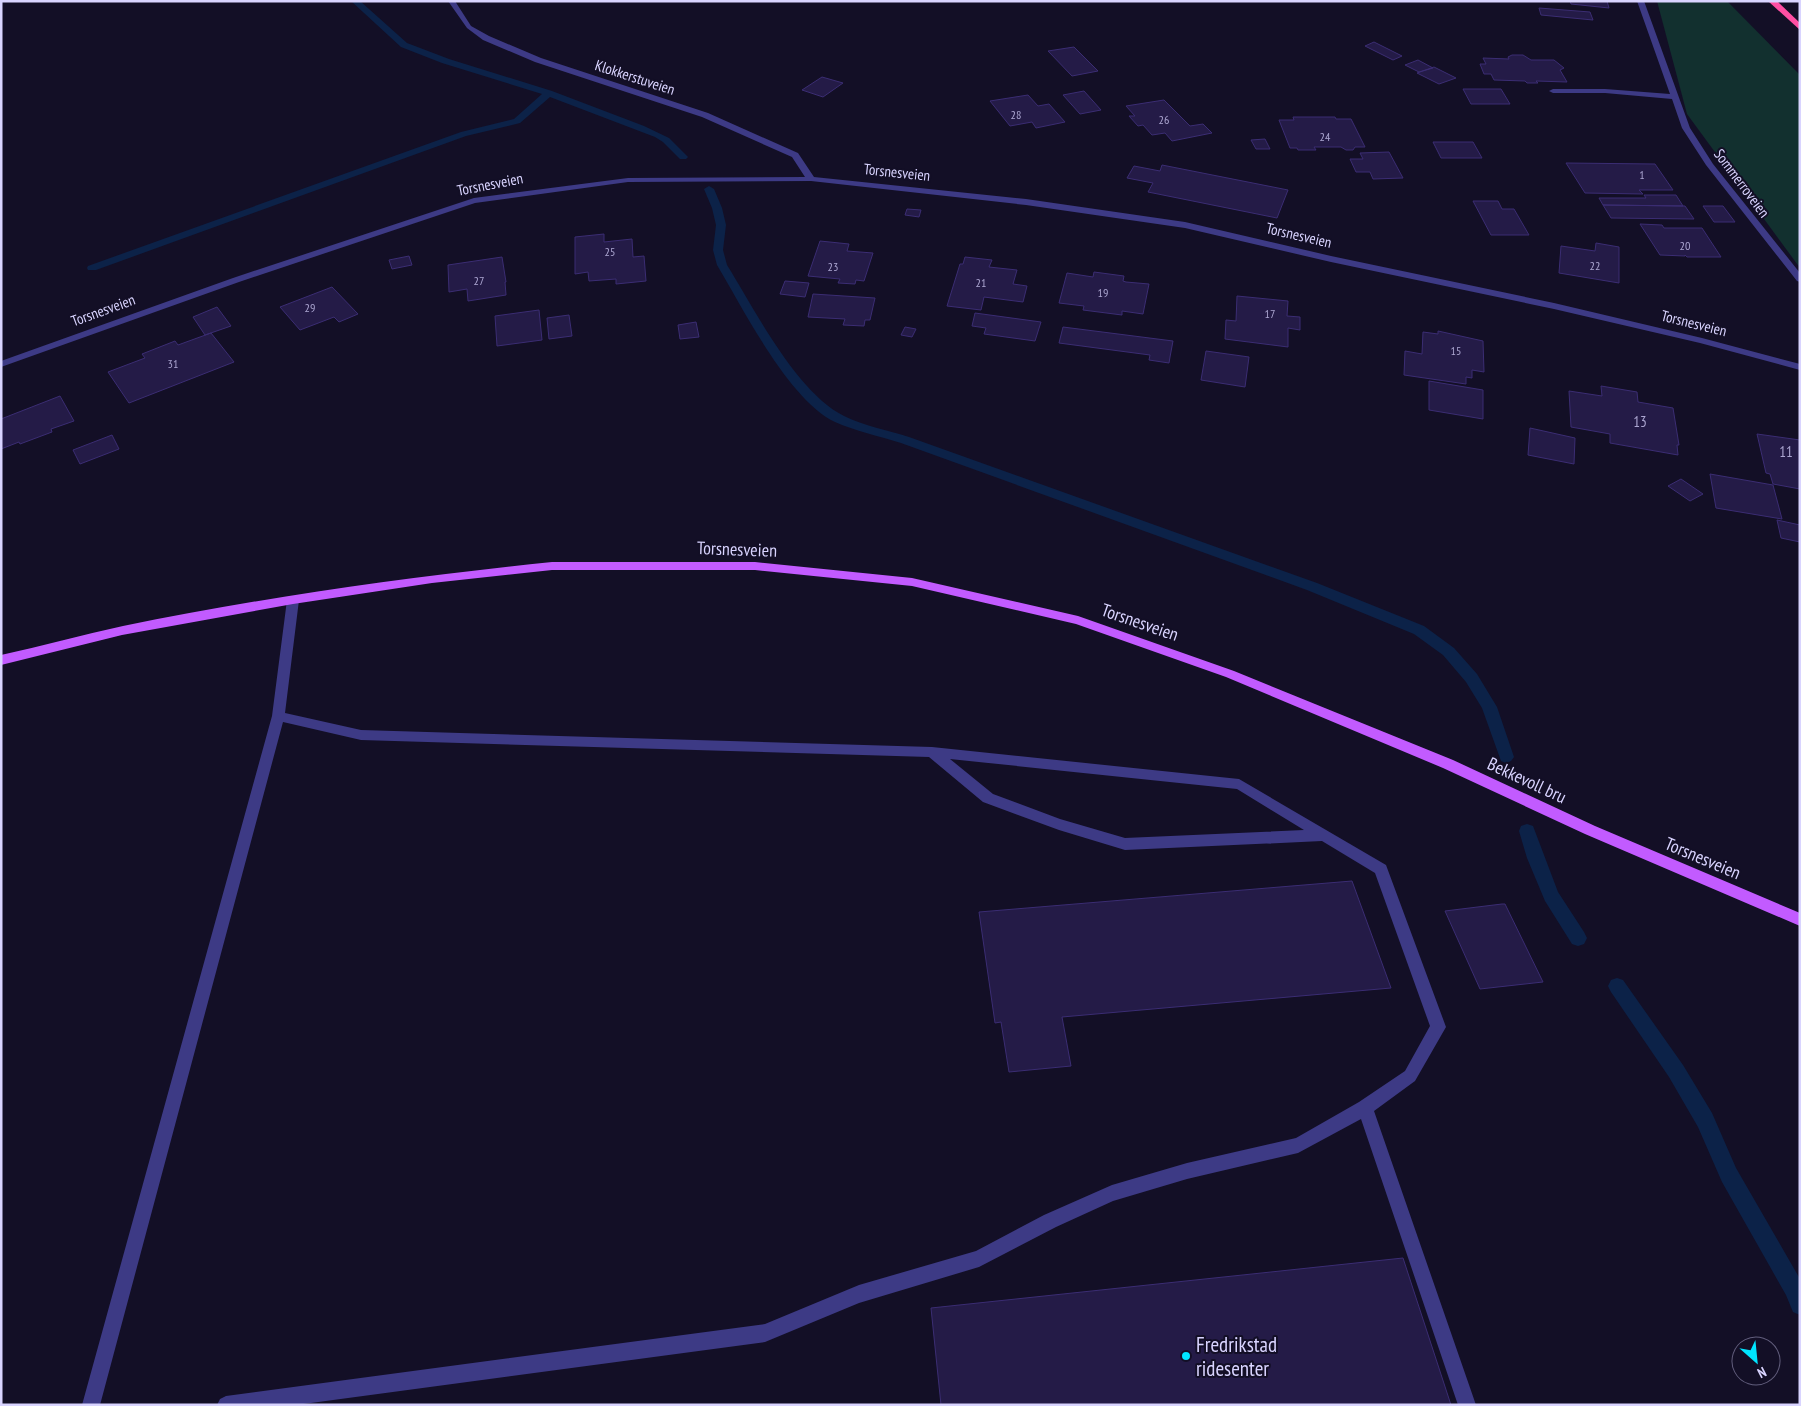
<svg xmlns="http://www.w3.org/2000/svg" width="1801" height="1406" font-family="'PT Sans Narrow',sans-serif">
  <rect width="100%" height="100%" fill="#130f26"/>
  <path fill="#12302f" d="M1657,1H1727L1800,75V268L1687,114Z"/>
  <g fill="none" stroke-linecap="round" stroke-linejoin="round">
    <path fill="#0c2248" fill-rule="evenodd" d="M351,1H360L407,43L449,59L552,91L644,126L669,138L688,157L686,159H680L663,142L655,137L550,97L520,123L466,136L96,270H88L87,268L88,266L461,132L514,119L542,94L442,63L401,47Z
      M709,186L714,189L722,208L726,225L723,250L727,265C755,310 796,392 844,416C864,426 888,430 909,437L1317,583L1424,626L1454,648L1477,674L1497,707L1514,757L1511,761L1506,763L1501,761L1482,708L1466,682L1443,655L1414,634L1307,590L901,443C879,436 855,431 835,422C788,399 744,310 717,265L713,250L716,225L712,208L704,189Z
      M1527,824L1533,826L1558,892L1584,932L1587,938L1584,944L1578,946L1572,944L1545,901L1527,858L1519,831L1521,826Z
      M1617,978L1623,980L1683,1065L1712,1113L1736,1168L1800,1279V1315L1793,1312L1786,1295L1722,1182L1698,1127L1669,1077L1611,992L1608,986L1611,980Z"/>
  </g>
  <path fill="#241b47" stroke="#3b2d73" d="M1570,1H1607L1609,8L1571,4Z
    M1539,8L1590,12L1593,20L1541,15Z
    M1374,42L1402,56L1393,60L1365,46Z
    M1074,47L1098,71L1072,76L1048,51Z
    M1512,55H1523L1531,60H1554L1564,68L1560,70L1567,82L1536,81L1538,83H1527L1525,81L1494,80L1491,74H1484L1480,64H1486L1483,58L1509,59L1508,57Z
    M1418,60L1433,68L1419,72L1405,65Z
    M1434,67L1456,78L1439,84L1417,73Z
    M822,77L843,83L823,97L802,90Z
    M1463,89H1501L1510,104H1471Z
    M1084,91L1101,110L1080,114L1063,95Z
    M1028,95L1038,106L1049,104L1065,122L1036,128L1032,122L1010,126L990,101Z
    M1164,100L1190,126L1203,124L1212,133L1172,141L1165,133L1152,135L1143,125L1138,126L1129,116H1135L1126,106Z
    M1293,117H1335L1336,119H1351L1365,147H1355L1353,150H1346L1341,147H1314L1316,150H1298L1297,148H1290L1279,120H1294Z
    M1265,139L1270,149H1256L1251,140Z
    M1433,142H1473L1482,158H1441Z
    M1389,152L1403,178L1373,179L1370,172H1356L1350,159H1363L1360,153Z
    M1566,163L1655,164L1673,190H1639L1643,194L1585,193Z
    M1162,165L1288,190L1277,218L1148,192L1153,183L1127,178L1134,166L1160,171Z
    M1644,195H1676L1683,206L1603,205L1599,198H1646Z
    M1473,201H1498L1502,209H1514L1529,235H1491Z
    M1603,205L1685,206L1694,219L1611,218Z
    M1703,206H1723L1735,222H1714Z
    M907,209L921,210L919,217L905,215Z
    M1640,224L1662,225L1664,228H1702L1721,257H1687L1685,255V256L1660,255Z
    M604,234V242L632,239L633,257L644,256L646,281L616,284V279L589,281L588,272L575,274V237Z
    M820,241L849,244L847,251L873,253L864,281L856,280L855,284L838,283L840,279L808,276Z
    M1596,243L1619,247V283L1559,273L1561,246L1595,251Z
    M409,256L412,265L392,269L389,260Z
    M502,257L506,282H505L506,295L468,301L467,289L449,292L448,265Z
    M965,257L992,260L989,267L1017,270L1013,284L1027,286L1023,302L984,297L981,310L947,306L960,264H963Z
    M1094,272L1124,276L1123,281L1126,282L1149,284L1143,314L1122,311V315L1083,310L1084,306L1059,303L1067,273L1093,277Z
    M785,281L809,283L805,297L780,294Z
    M332,287L358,314L339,322L334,317L300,330L280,307Z
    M813,294L875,298L870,320H865L864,326L843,325L845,319L808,317Z
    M1237,296L1288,301L1287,316L1300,317V330L1288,328V347L1225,339L1226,320L1236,321Z
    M217,307L231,326L205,335L193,317Z
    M539,310L542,340L497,346L495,316Z
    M975,313L1041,322L1035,341L984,334L986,328L972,326Z
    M569,315L572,336L549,339L547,318Z
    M696,322L699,337L680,339L678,325Z
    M905,327L916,329L912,337L901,335Z
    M1063,327L1173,341L1170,357L1169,363L1149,360L1150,355L1059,343Z
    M1438,331L1483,341L1484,372L1472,370V378L1466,377V384L1404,375L1405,351L1422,354L1423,332L1438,334Z
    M211,333L234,362L129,403L108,372L145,358L142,354L175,341L178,345Z
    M1206,351L1249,357L1245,387L1201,380Z
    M1429,381L1483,390V419L1429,410Z
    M1601,386L1637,392L1638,402L1673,408L1679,445H1677L1678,455L1610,443V434L1571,427L1569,391L1602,396Z
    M60,396L74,421L51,429L52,432L20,444L19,442L1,449V419Z
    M1530,428L1575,438L1574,464L1528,455Z
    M1757,434L1800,440V489L1773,484L1770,474L1766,473Z
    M112,435L119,449L80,464L73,450Z
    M1710,474L1773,485L1782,519L1716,508Z
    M1681,479L1703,494L1690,501L1668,486Z
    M1777,520L1800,525V542L1781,538Z
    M1352,881L1391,988L1062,1017L1071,1066L1009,1072L1001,1022L995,1023L979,912Z
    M1502,904H1505L1543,982L1480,989L1445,911Z
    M1403,1258L1451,1405H941L931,1308Z"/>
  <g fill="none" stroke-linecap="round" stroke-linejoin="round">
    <path fill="#3d3a85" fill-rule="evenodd" d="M293,596L299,600L285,713L361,730L932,747L1239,779L1386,865L1446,1027L1415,1081L1374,1111L1476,1405H1458L1361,1119L1298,1153L1187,1179L1113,1201L1056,1227L979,1267L859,1303L765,1342L296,1405H217L220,1399L226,1396L765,1324L859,1285L976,1251L1044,1215L1112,1185L1187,1163L1296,1138L1359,1102L1405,1071L1430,1026L1375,873L1322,841L1125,850L1059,830L983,802L929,757L361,740L283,722L100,1405H82L272,716L287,600ZM950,759L1237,789L1304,830L1125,838L1060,819L993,794Z"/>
    <path fill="#3d3a85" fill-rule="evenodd" d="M448,1H455L471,26L489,36L541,58L708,113L798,153L814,177L1026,199L1185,222L1331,256L1554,303L1702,338L1800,364V370L1700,343L1554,309L1331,262L1185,228L1026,205L811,181L628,182L475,203L239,282L1,367V361L233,278L474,198L628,178L805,177L792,157L702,117L535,62L483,40L467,28Z
      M1637,1H1644L1690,128L1713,164L1800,273V282L1797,281L1706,165L1682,128L1672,99L1605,93H1553L1549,91L1553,89H1605L1670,94Z"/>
    <path fill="#c25bff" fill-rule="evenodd" d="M552,562H755L912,578L1078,616L1234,671L1453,760L1595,826L1800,913V926L1585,834L1443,768L1226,677L1076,624L912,586L755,570H552L432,583L293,604L122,635L1,665V655C42,646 82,635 123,626C264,597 408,577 552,562Z"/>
    <path fill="#ff4fa3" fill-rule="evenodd" d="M1768,1H1777L1800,23V30Z"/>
  </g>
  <circle fill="#00e5ff" stroke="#130f26" stroke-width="2" cx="1186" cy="1356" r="5"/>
  <g text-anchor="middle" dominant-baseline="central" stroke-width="4" stroke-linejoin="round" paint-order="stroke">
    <g font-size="12" fill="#aca6d1">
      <text x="1016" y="114">28</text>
      <text x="1164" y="119">26</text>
      <text x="1325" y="136">24</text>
      <text x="1642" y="174">1</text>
      <text x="1685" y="245">20</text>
      <text x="610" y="251">25</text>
      <text x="1595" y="265">22</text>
      <text x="833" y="266">23</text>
      <text x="479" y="280">27</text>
      <text x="981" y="282">21</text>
      <text x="1103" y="292">19</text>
      <text x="310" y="307">29</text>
      <text x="1270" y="313">17</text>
      <text x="1456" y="350">15</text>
      <text x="173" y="363">31</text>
    </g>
    <g font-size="15" fill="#d9d4ff" stroke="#130f26">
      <text transform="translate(635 77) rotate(18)">Klokkerstuveien</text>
      <text transform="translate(897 172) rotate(6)">Torsnesveien</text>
      <text transform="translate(1742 183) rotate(53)">Sommerroveien</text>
      <text transform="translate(490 184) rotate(-11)">Torsnesveien</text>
      <text transform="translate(1299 235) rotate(13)">Torsnesveien</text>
      <text transform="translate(103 310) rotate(-20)">Torsnesveien</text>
      <text transform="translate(1694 323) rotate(14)">Torsnesveien</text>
    </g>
    <g font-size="15" fill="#aca6d1">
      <text x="1640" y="421">13</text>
      <text x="1786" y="451">11</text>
    </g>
    <g font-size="18" fill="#d9d4ff" stroke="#130f26">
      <text transform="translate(737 549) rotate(2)">Torsnesveien</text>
      <text transform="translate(1140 622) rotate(19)">Torsnesveien</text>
      <text transform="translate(1527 780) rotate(25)">Bekkevoll bru</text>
      <text transform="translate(1703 858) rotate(23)">Torsnesveien</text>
    </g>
    <g font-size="21" fill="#d9d4ff" stroke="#130f26" text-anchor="start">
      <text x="1196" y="1344">Fredrikstad<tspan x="1196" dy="24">ridesenter</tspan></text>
    </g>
  </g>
  <rect width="1801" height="1406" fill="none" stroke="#d9d4ff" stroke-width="5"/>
  <g transform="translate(1756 1361) rotate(153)"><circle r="24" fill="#130f26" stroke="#625e7d"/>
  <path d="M0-4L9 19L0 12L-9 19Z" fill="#00e5ff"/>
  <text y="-8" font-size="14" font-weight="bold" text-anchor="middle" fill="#d9d4ff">N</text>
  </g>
</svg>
